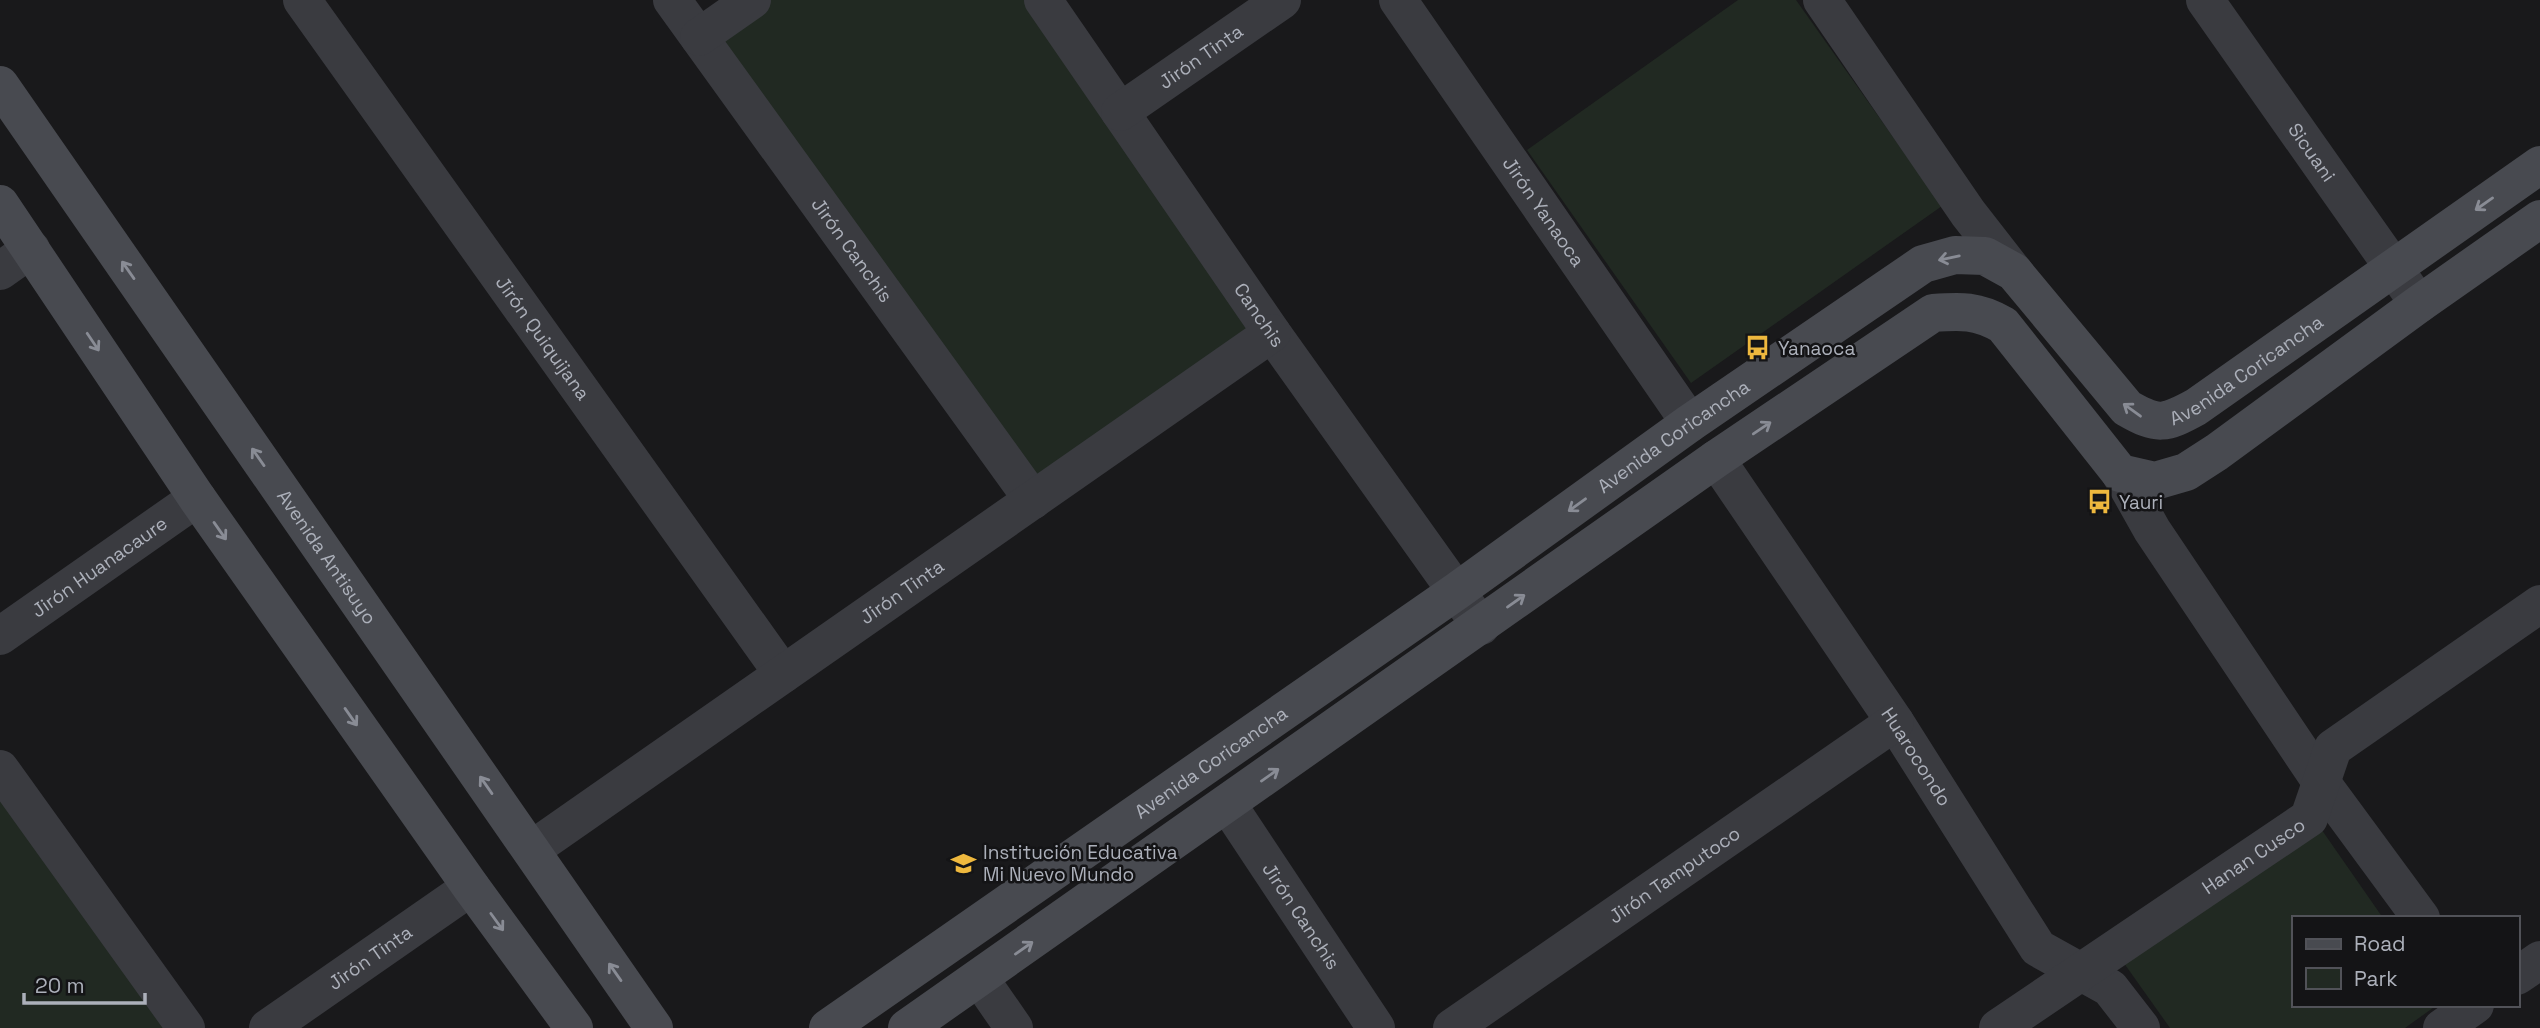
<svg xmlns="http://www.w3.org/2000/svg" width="2540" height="1028" font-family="'Space Grotesk',sans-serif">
  <rect width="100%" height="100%" fill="#19191b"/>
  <path fill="#212922" d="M771,0H1031L1258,331L1036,486L713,40Z
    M1738,0H1796L1942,206L1691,383L1527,150Z
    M0,790L170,1028H0Z
    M2317,823L2383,918H2293V1005H2437L2405,1028H2170L2121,959Z"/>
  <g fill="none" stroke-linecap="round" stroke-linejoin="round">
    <g stroke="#3a3b40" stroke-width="38">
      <path id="s1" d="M302,0L783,674"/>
      <path id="s2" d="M672,0L1033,500"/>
      <path id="s3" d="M1043,0L1272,333L1481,626"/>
      <path id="s4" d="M1398,0L1690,423"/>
      <path d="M1822,0L1968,213L2014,272"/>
      <path id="s5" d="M2205,0L2419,304"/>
      <path d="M699,37L752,0"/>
      <path id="s6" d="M1120,112L1282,0"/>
      <path d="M0,271L31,249"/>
      <path id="s7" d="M1716,459L1895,722L2038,948L2110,988L2141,1028"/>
      <path d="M2120,473L2152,530L2321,782L2421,918"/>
      <path id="s8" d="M0,636L197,498"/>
      <path d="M0,769L186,1028"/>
      <path id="s9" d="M1228,805L1376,1028"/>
      <path id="s10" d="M531,850L1272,333"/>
      <path d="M2517,976L2540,960"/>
      <path d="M980,979L1014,1028"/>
      <path id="s11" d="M268,1028L471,887"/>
      <path id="s12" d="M1452,1028L1895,722"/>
      <path id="s13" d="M1998,1028L2309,818L2333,748L2540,604"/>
      <path d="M2442,1028L2475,1005"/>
    </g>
    <g stroke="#484a50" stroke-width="38">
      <path id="s14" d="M0,85L654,1028"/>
      <path d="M0,204L197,498L471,887L574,1028"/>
      <path id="s15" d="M828,1028L1457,591L1690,423L1923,264L1955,255L1985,256L2014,272L2127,408C2158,426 2165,424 2196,407L2540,165"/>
      <path d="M907,1028L1716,459L1933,313C1961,311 1977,310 2003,325L2120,473L2155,481L2186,472L2217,452L2419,304L2540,219"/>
    </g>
  </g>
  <defs><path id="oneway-shaft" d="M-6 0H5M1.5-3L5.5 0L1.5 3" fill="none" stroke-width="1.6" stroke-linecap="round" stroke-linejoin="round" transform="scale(1.75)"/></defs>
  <g stroke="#898c95">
    <use href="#oneway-shaft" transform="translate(2484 204) rotate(145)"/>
    <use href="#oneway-shaft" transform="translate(1949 258) rotate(168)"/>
    <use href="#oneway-shaft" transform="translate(128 270) rotate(-125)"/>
    <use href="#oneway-shaft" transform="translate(93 342) rotate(56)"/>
    <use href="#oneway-shaft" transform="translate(2132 410) rotate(-144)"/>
    <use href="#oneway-shaft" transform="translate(1762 428) rotate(-34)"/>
    <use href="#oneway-shaft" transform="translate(258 457) rotate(-125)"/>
    <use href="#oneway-shaft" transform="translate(1577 505) rotate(144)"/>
    <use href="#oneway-shaft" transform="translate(220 531) rotate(55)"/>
    <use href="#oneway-shaft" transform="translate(1516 601) rotate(-35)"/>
    <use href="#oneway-shaft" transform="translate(351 717) rotate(55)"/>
    <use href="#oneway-shaft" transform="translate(1270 775) rotate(-35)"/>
    <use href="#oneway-shaft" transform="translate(486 785) rotate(-125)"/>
    <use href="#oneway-shaft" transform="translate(497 922) rotate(54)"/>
    <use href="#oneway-shaft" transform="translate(1024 948) rotate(-35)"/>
    <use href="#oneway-shaft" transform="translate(615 972) rotate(-125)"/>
  </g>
  <defs>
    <symbol id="bus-bare" viewBox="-9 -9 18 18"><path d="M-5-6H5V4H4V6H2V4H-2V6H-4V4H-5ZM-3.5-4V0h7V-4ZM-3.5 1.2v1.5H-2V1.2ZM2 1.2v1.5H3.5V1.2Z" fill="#eeb83e" stroke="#141416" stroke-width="2.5" paint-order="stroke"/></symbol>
    <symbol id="school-bare" viewBox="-9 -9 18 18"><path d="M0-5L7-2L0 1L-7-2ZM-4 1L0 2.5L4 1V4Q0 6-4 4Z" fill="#eeb83e" stroke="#141416" stroke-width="2.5" paint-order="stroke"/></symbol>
  </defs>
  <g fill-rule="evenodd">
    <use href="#bus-bare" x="1740" y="330" width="35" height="35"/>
    <use href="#bus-bare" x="2082" y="484" width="35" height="35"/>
    <use href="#school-bare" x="946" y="846" width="35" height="35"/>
  </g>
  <g text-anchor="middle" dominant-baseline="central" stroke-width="5" stroke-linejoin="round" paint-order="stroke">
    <g font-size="19" fill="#acb0ba" stroke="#141416">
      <text stroke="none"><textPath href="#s6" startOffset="98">Jirón Tinta</textPath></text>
      <text stroke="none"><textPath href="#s5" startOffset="186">Sicuani</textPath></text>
      <text stroke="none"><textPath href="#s4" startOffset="257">Jirón Yanaoca</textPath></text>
      <text stroke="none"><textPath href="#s2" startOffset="308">Jirón Canchis</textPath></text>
      <text stroke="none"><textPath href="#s3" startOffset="382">Canchis</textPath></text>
      <text stroke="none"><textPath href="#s1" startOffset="415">Jirón Quiquijana</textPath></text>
      <text stroke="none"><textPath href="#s15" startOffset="1745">Avenida Coricancha</textPath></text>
      <text stroke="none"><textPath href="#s15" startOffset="1032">Avenida Coricancha</textPath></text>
      <text stroke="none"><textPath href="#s14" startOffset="574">Avenida Antisuyo</textPath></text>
      <text stroke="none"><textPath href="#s8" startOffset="121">Jirón Huanacaure</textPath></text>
      <text stroke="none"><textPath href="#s10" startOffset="452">Jirón Tinta</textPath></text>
      <text stroke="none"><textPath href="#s7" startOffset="359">Huarocondo</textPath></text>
      <text stroke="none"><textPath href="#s15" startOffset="466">Avenida Coricancha</textPath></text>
      <text stroke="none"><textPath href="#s13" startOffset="308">Hanan Cusco</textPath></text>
      <text stroke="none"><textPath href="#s12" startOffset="270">Jirón Tamputoco</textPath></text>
      <text stroke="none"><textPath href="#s9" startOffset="133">Jirón Canchis</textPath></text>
      <text stroke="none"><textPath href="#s11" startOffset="124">Jirón Tinta</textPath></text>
    </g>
    <g font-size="19" fill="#acb0ba" stroke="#141416" text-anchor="start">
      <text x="1778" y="348">Yanaoca</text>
      <text x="2119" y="502">Yauri</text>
      <text x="983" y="852">Institución Educativa<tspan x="983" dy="22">Mi Nuevo Mundo</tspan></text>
    </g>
  </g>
  <rect x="2292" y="916" width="228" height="91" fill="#141416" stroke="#515258" stroke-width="2"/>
  <rect x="2306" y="939" width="35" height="10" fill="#484a50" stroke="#515258" stroke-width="2"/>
  <text x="2354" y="951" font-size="21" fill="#acb0ba">Road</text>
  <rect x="2306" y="968" width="35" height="21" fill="#212922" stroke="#515258" stroke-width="2"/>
  <text x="2354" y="986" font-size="21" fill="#acb0ba">Park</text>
  <path d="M24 993v10h121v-10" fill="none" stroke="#acb0ba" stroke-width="3.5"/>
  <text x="35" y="993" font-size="21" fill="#acb0ba" stroke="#141416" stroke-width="5" paint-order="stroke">20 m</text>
</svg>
